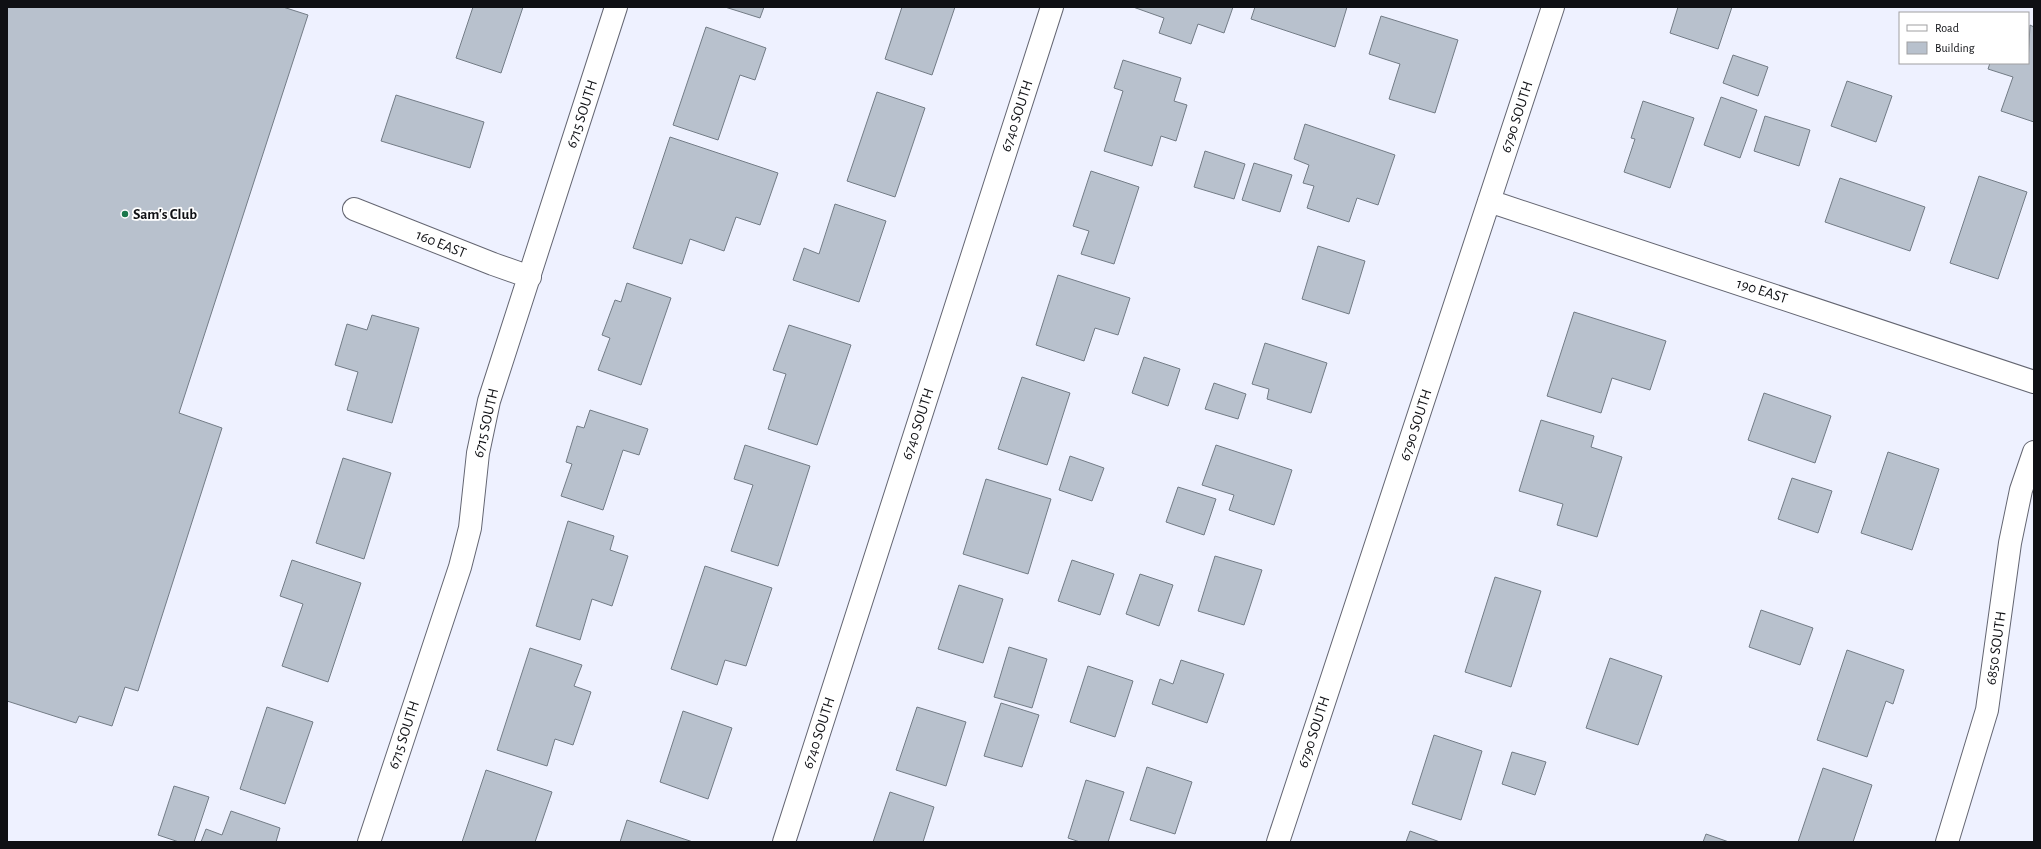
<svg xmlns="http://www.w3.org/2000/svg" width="2041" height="849" font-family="'Alegreya Sans',sans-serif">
  <rect width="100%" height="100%" fill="#eef1ff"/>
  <path fill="#b8c1cd" stroke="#737c86" d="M7,7H283L308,15L179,413L222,428L138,691L125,687L112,726L79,716L76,723L7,701Z
    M473,7H523L501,73L456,58Z
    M725,7H764L760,18Z
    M902,7H955L932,75L885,59Z
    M1133,7H1233L1224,33L1198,24L1191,44L1159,33L1164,18Z
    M1255,7H1347L1335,47L1251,19Z
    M1678,7H1732L1718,49L1670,33Z
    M1381,16L1458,40L1435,113L1389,99L1400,64L1369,54Z
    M2030,25L2034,27V122L2001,111L2013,77L1988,69L1990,63H2028Z
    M706,27L766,48L755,80L740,75L718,140L673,125Z
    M1733,55L1768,67L1758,96L1723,83Z
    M1123,60L1181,78L1174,101L1187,105L1176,141L1161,136L1152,166L1104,151L1123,91L1114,88Z
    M1847,81L1892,96L1876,142L1831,126Z
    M877,92L925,108L895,197L847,181Z
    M396,95L484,122L470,168L381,141Z
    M1721,97L1757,110L1740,158L1704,145Z
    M1643,101L1694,118L1670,188L1624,172L1635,139L1631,138Z
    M1765,116L1810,130L1799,166L1754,151Z
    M1305,124L1395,155L1378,205L1357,198L1349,222L1307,208L1314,186L1303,183L1309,165L1294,159Z
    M670,137L778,173L760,225L736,217L724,251L690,239L682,264L633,248Z
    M1205,151L1245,164L1234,199L1194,187Z
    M1254,163L1292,175L1280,212L1242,200Z
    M1091,171L1139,187L1114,264L1081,254L1089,231L1073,226Z
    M1979,176L2027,192L1998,279L1950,263Z
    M1840,178L1925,207L1910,251L1825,222Z
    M835,204L886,221L859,302L793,280L804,248L819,254Z
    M1318,246L1365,261L1349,314L1302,299Z
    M1058,275L1130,298L1118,335L1095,328L1084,361L1036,345Z
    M627,283L671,298L641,385L598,370L610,338L602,335L615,300L621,302Z
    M1574,312L1666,341L1650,390L1612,378L1601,413L1547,396Z
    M372,315L419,328L392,423L347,410L358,372L335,365L347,324L367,330Z
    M789,325L851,345L817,445L768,429L786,374L773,370Z
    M1265,343L1327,363L1311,413L1267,399L1269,389L1252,384Z
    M1144,357L1180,369L1168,406L1132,393Z
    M1022,377L1070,393L1047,465L998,449Z
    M1214,383L1246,394L1238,419L1205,409Z
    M1764,393L1831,416L1815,463L1748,440Z
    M590,410L648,429L639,455L623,450L603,510L561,496L572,464L566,462L577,426L584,428Z
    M1541,420L1594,436L1591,447L1622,457L1597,537L1557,525L1563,504L1519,491Z
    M745,445L810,466L778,566L731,551L753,485L734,479Z
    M1216,445L1292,470L1274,525L1229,510L1234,495L1202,485Z
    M1888,452L1939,469L1912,550L1861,533Z
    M1070,456L1104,468L1092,501L1059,490Z
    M343,458L391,473L364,559L316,543Z
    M1792,478L1832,491L1818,533L1778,519Z
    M986,479L1051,499L1028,574L963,554Z
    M1178,487L1216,499L1204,535L1166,522Z
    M568,521L614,536L610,550L628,556L612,606L592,599L580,640L536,626Z
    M1215,556L1262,570L1244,625L1198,611Z
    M292,560L361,583L328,682L282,666L303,604L280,596Z
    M1072,560L1114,574L1100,615L1058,601Z
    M705,566L772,588L746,666L725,660L717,685L671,669Z
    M1140,574L1173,585L1159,626L1126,614Z
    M1495,577L1541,591L1511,687L1465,672Z
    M959,585L1003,599L983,663L938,649Z
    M1761,610L1813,628L1800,665L1749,647Z
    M1009,647L1047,659L1032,708L994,697Z
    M530,648L582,665L574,686L591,692L573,745L555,739L547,766L497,750Z
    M1847,650L1904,670L1893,704L1886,701L1867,757L1817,740Z
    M1610,658L1662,676L1638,745L1586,728Z
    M1181,660L1224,674L1207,723L1152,704L1160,679L1173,684Z
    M1088,666L1133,681L1115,737L1070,722Z
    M1001,703L1039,715L1022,767L984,756Z
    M267,707L313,722L285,804L240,789Z
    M917,707L966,722L946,786L896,770Z
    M683,711L732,728L708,799L660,782Z
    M1434,735L1482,751L1461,820L1412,804Z
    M1512,752L1546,762L1535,795L1502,784Z
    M1147,767L1192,782L1175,834L1130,820Z
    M1823,768L1872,785L1853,842H1798Z
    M486,770L552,792L535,842H462Z
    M1086,780L1124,792L1108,842H1080L1068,838Z
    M174,786L209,797L194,842H179L158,835Z
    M890,792L934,807L923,842H873Z
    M231,811L280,828L276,842H201L206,829L222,835Z
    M627,820L693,842H620Z
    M1410,831L1440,842H1406Z
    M1706,834L1729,842H1703Z"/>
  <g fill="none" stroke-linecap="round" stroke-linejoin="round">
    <defs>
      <path id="street" d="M1489,201L2034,382
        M354,209L493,264L530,277
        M369,842L460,567L470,528L478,453L489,401L616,7
        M784,842L1052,7
        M1278,842L1553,7
        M1947,842L1987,710L2010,543L2021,490L2034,452"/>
    </defs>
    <use href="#street" stroke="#646672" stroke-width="24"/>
    <use href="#street" stroke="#fff" stroke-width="22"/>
  </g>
  <circle fill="#1a764b" stroke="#fff" stroke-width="1.5" cx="125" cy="214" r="4"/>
  <g text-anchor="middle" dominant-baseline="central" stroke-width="3.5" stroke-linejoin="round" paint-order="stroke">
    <g font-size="15" fill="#0f1014" stroke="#fff">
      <text transform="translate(582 114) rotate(-72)">6715 SOUTH</text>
      <text transform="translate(1017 116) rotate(-72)">6740 SOUTH</text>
      <text transform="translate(1517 117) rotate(-72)">6790 SOUTH</text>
      <text transform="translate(441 244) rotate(22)">160 EAST</text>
      <text transform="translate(1762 291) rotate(18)">190 EAST</text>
      <text transform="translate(486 423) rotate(-77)">6715 SOUTH</text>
      <text transform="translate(918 424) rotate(-72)">6740 SOUTH</text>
      <text transform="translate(1416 425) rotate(-72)">6790 SOUTH</text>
      <text transform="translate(1996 648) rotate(-82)">6850 SOUTH</text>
      <text transform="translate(1314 732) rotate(-72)">6790 SOUTH</text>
      <text transform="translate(819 733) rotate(-72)">6740 SOUTH</text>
      <text transform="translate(404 735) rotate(-72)">6715 SOUTH</text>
    </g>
    <g font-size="15" font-weight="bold" fill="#0f1014" stroke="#fff" text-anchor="start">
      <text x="133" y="214">Sam's Club</text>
    </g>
  </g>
  <rect width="2041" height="849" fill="none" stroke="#0f1014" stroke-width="16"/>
  <rect x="1899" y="12" width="130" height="52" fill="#ffffff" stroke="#9f9fa1"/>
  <rect x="1907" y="25" width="20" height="6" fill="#ffffff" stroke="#9f9fa1"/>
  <text x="1935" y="32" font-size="12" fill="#0f1014">Road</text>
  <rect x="1907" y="42" width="20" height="12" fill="#b8c1cd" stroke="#9f9fa1"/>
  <text x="1935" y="52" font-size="12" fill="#0f1014">Building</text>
</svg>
